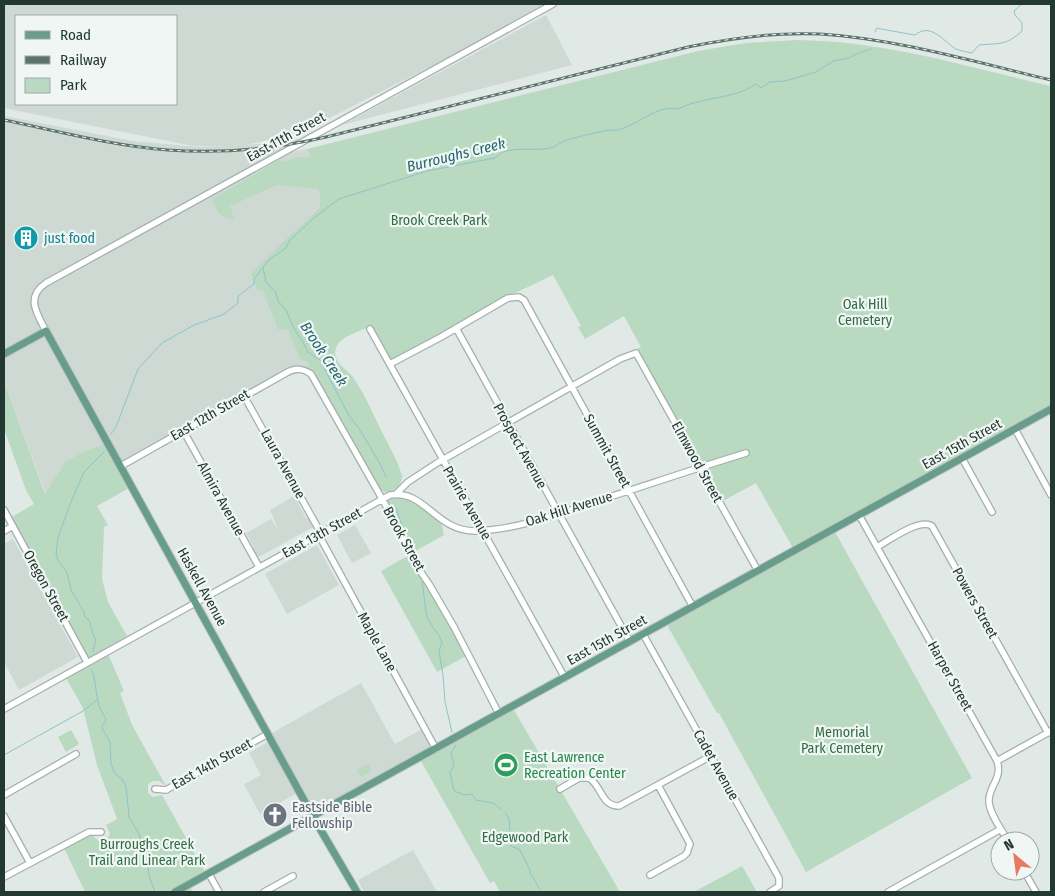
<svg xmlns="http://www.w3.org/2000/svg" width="1055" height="896" font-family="'Fira Sans Condensed',sans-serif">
  <rect width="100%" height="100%" fill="#e0e9e5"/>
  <path fill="#ced9d4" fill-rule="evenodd" d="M4,4H548L549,6L302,132L246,145L301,139L275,155L307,149L338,204L262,279L310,365L304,368L301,367L116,465L105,444L65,462L46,495L5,384L4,363V116L133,141L198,147H232L193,146L4,108ZM16,16H176V104H16Z
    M546,15L572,65L342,125Z
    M294,496L306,518L311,516L317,525L255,559L249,550L254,547L246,533L271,519L278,529L270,510Z
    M355,525L371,553L352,563L337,535Z
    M13,539L78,657L19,690L4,662V544Z
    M317,545L339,585L287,614L265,574Z
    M361,683L395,744L422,729L430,743L429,748L317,810L313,809L272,733Z
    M268,742L297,793L260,814L244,784L261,775L249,753Z
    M413,850L437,892H364L358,880Z"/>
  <path fill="#bad9c1" d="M798,40C884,41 968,67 1051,86V406L793,548L756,483L721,502L706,473L707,468L701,464L693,451L637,349L641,347L624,316L585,339L578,327L581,326L553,275L511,295L437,337L392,360L389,357L371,326C361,331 340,336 336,348C331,362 349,370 355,380C366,397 374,416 383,434C390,448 398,461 402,476C402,486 396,490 387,493L379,489L316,377L313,372L304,368L309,365L307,361L301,360L288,330L277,329C275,315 266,305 264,291L257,290L251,274L280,245L320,208V194L318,189L277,185L230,206L234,219C220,219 217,210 212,199L281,159L284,162L297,157H309L310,154L307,149L698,51L746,43Z
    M4,363L5,384L45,494L65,462L86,451L105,444L129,488L97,506L108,525L104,527L102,579L108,602L127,636L106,649L124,691L120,693L132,725L166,786L159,781H153L148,784V793L153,797L162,795L205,872L189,881L192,892H85L64,848L89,835L93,836L99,841L106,840L110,834L106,825L117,819L97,765L83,708L66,678L91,664L10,518L34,504L26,490L4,429Z
    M397,497C410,497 433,512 441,523C443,527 443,531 444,535L412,553L387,503L389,499Z
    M835,532L972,778L806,872L719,713H717L667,625Z
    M409,555L453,629L466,656L437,672L381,571Z
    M514,710L620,892H500L494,881L490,883L421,761Z
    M71,730L79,744L66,752L58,737Z
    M369,763L371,771L361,777L357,770Z
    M742,866L757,892H694Z"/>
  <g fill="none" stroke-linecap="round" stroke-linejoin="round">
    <path stroke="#8cc4cb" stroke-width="1" d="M875,32L877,28L881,29L915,35C931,22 943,41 956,49C961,51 967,52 972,53L979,45C999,43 1006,46 1022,31V23L1015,15L1014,11L1022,4
      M263,268L266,282L276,293L278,301L286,310L293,327L303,342L308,352L320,360L348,414L360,430L379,462L386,477
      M111,434L116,427L138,369L162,343L192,326L224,314L238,303V296L254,284V279L269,260L286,248L289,241L315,217L339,199L427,171L495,158C508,144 533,152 550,148C555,147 560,143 564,141C573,138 601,131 610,130C613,130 614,131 617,130C638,126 656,104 678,109C703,96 733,100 756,84L761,88L770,82L785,81L816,72L833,61L849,58L856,54L871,49
      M396,508L404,531L420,561
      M422,582C424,591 425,613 428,619C432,627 439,633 442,643L439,651L443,675L445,702L452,732
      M93,652L96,639L94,637L89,620L85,617L84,612L71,590L67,573L58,560L56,554L58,538L70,504L84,472L105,451
      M91,669C97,681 95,693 99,705C100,711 105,715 106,720L102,726L103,730L110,742L111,764L115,774L122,779L126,787L129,817L139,834L144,847L150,879L155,892
      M456,745L451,753L454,766L450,772L454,791L465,795L472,794L476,800L493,803L502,810
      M4,755L83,711L97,700
      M505,813L509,818L511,846L520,850L530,870V874L534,879L541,892"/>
    <defs>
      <path id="minor" d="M456,328L630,642
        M370,329L565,678
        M46,331C37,314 25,297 46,283L553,4
        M390,364L441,337L508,298L519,297L524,300L693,607
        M244,396L318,528L321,539L436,749
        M1015,429L1051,495
        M183,430L259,567
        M962,458L992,512
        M121,466L286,373C295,368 302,368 311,374L385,504L416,565L429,584L454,627L499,714
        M396,494L408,482L437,463L620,359L636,353L758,571
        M4,510L87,662
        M859,515L997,761C1003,779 988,786 989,802C990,815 1002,830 1008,841
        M4,531L13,526
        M877,547C890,540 919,518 932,526L1048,733
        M643,634L779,878V886L770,892
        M4,709L390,495C425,489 435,531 475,531C517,530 558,514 597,501C647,485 697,468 746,453
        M997,761L1051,731
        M155,789L166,790L268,734
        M560,789L579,778H589C602,786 601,806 619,806L711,756
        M4,795L76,754
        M4,816L30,863
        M1024,871L1036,892
        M209,874L219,892
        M650,875L684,856L687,853L690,844L658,785
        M4,877L89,832H101
        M264,892L293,876
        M888,892L1001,829"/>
      <path id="major" d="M4,354L46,331L316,822L357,892
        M175,892L1051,409"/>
    </defs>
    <use href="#minor" stroke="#a3b0ab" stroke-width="8"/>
    <use href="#major" stroke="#bdc3c1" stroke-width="9"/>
    <use href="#minor" stroke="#fff" stroke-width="5.5"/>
    <use href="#major" stroke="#689c8b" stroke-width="7"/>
    <defs>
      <path id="rail" d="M4,120C58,131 113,146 168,150C222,154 274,149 326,137L688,47C731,38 776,32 820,34C898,39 975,62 1051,80"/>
    </defs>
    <use href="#rail" stroke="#5c746c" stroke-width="3"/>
    <use href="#rail" stroke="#f0f6f3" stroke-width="1" stroke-dasharray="4" stroke-linecap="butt"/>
  </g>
  <defs>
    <symbol id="building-disc" viewBox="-11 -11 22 22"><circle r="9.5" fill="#0f9aa8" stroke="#f0f6f3"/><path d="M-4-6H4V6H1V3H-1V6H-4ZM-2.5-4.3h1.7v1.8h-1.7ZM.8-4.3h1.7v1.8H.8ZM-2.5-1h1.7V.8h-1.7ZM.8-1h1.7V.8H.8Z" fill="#fff"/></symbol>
    <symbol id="stadium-disc" viewBox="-11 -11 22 22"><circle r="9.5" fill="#2e9e5b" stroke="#f0f6f3"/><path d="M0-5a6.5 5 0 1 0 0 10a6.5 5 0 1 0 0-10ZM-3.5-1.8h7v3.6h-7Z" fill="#fff"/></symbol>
    <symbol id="church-disc" viewBox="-11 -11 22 22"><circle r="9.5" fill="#6b7280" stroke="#f0f6f3"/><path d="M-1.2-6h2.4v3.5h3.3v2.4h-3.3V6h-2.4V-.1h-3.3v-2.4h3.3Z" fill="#fff"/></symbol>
  </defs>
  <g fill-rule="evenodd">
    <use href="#building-disc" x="12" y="224" width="28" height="28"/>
    <use href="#stadium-disc" x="492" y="751" width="28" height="28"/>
    <use href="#church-disc" x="261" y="801" width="28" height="28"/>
  </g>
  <g text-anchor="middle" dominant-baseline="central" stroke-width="4.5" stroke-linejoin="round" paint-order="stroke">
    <g font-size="14" fill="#223831" stroke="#f0f6f3">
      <text transform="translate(286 137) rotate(-29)">East 11th Street</text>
      <text transform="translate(210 415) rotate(-30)">East 12th Street</text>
      <text transform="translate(962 444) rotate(-29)">East 15th Street</text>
      <text transform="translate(520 446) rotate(61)">Prospect Avenue</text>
      <text transform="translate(607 451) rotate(61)">Summit Street</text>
      <text transform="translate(697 462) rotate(61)">Elmwood Street</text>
      <text transform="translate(283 464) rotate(61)">Laura Avenue</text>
      <text transform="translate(221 499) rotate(61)">Almira Avenue</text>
      <text transform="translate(467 503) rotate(60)">Prairie Avenue</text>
      <text transform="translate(569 509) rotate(-17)">Oak Hill Avenue</text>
      <text transform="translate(322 533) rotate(-29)">East 13th Street</text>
      <text transform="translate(404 539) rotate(61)">Brook Street</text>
      <text transform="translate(46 586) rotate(61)">Oregon Street</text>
      <text transform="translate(202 587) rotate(61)">Haskell Avenue</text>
      <text transform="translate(975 603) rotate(61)">Powers Street</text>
      <text transform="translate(607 640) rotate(-29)">East 15th Street</text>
      <text transform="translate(377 642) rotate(61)">Maple Lane</text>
      <text transform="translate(950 676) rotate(61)">Harper Street</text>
      <text transform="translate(212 764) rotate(-29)">East 14th Street</text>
      <text transform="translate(716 765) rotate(61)">Cadet Avenue</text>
    </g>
    <g font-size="14" fill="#306c44" stroke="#f0f6f3">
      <text x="439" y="220">Brook Creek Park</text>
      <text x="865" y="304">Oak Hill<tspan x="865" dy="16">Cemetery</tspan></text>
      <text x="842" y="732">Memorial<tspan x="842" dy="16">Park Cemetery</tspan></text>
      <text x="525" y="837">Edgewood Park</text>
      <text x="147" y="844">Burroughs Creek<tspan x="147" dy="16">Trail and Linear Park</tspan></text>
    </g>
    <g font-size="14" fill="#0d838f" stroke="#f0f6f3" text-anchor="start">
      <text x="44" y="238">just food</text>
    </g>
    <g font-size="14" fill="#27864d" stroke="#f0f6f3" text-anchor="start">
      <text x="524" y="757">East Lawrence<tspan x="524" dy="16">Recreation Center</tspan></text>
    </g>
    <g font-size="14" fill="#5b616d" stroke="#f0f6f3" text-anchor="start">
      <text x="292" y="807">Eastside Bible<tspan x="292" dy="16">Fellowship</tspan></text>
    </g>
    <g font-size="15" font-style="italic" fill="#21666f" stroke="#f0f6f3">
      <text transform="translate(456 155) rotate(-14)">Burroughs Creek</text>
      <text transform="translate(324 354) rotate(57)">Brook Creek</text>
    </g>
  </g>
  <rect width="1055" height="896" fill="none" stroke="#223831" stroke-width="10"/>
  <rect x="15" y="15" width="162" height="90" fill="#f0f6f3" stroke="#9eaaa5"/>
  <rect x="25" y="31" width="25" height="8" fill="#689c8b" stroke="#9eaaa5"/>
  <text x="60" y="40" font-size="15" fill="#223831">Road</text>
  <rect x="25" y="56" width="25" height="8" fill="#5c746c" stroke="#9eaaa5"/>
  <text x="60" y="65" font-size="15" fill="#223831">Railway</text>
  <rect x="25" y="78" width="25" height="15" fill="#bad9c1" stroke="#9eaaa5"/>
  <text x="60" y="90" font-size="15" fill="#223831">Park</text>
  <g transform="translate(1015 856) rotate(331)"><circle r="24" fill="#f0f6f3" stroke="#9eaaa5"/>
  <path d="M0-4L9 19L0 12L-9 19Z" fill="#e67b61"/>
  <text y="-8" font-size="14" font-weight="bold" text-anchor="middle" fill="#223831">N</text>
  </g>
</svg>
